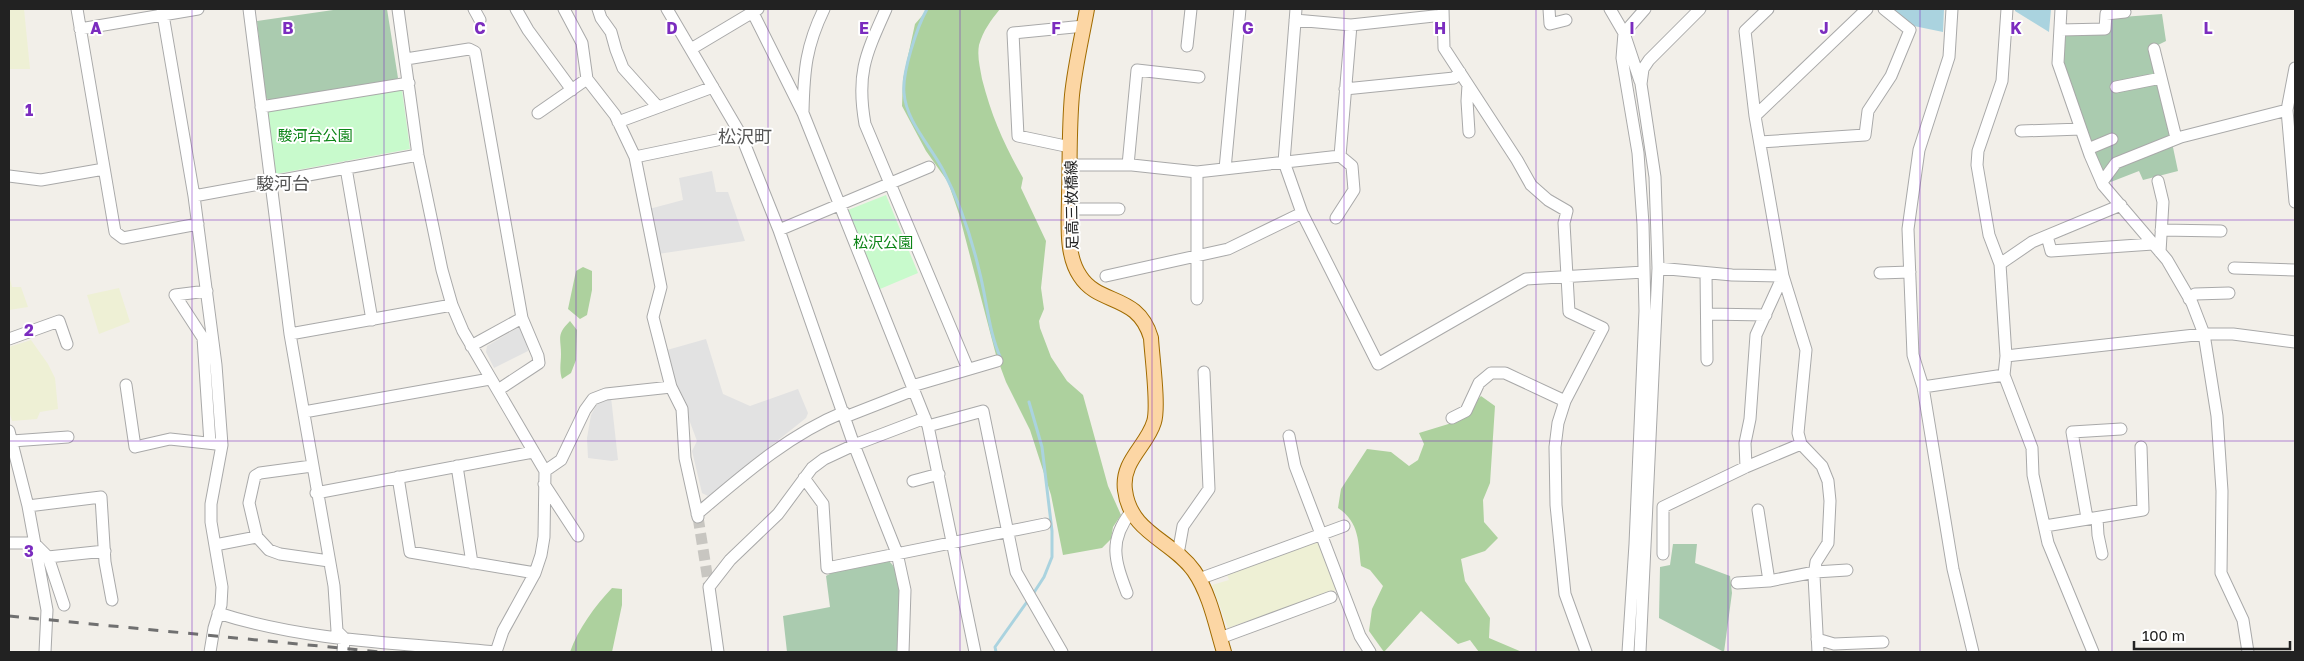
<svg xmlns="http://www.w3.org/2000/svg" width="2304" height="661" font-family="'Golos Text','Noto Sans JP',sans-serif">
  <rect width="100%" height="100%" fill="#f2efe9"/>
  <path fill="#eef0d5" d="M9,9H24L30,69H9Z
    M9,275L12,287H21L28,307L9,310Z
    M119,288L130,322L99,334L87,295Z
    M31,340L48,364L55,378L58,409L40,412L37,419L12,421L9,411V347Z
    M1319,540L1336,590L1228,628L1212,585L1229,580L1226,572Z"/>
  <path fill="#add19e" d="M928,9H1000C991,20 983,31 979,45C977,57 980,67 982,79C992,118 1004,144 1023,178L1021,188L1046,241L1041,288L1044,309L1039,321L1040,328L1051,357L1067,381L1083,395L1108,486L1121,515L1113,527L1111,539L1102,548L1063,555L1051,495L1030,430L1006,382L996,355L959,214L948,182L926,151L902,106L903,79L915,24Z
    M583,267L592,271V290L587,315L580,319L568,309L576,271Z
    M570,321L577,330L576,360L571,373L562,379C559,370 561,363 561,354C561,338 556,335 570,321Z
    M1481,396L1495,406L1490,483L1483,500L1484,522L1498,538L1485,551L1461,559L1465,581L1490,618L1489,638L1522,652H1479L1470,640L1458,644L1421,611L1384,652L1369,631L1372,609L1383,586L1370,570L1361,566C1358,542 1360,523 1338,508L1341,489L1367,449L1391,452L1409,466L1418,460L1424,444L1419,433L1455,422Z
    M612,588L622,589V605L612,652H570C578,629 595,606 612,588Z"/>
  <path fill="#aacbaf" d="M340,9H387L398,78L394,81L271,102L265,97L257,21Z
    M2162,14L2166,41L2152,48L2178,171L2143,180L2139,171L2103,185L2062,66L2065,36L2108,34L2109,18Z
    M1673,544H1697L1695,563L1730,576L1732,593L1724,652L1659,618L1660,567L1670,565Z
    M889,561C908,578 900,628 899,652H787L783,616L830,607L826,576L833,572Z"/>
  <path fill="#c8facc" d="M402,90L410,149L276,174L267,112Z
    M886,195L918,273L880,289L848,210Z"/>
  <path fill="#e2e2e2" d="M712,171L716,192H728L745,241L658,254L649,209L683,200L679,178Z
    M519,327L524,330L528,351L494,368L486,352L487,346Z
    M706,339L723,394L750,406L798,389L808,413L806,418L708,496L702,493L692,451L697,441L675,382L667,350Z
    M601,397H611L618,460L612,461L588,458L587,438L591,415Z"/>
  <path fill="#aad3df" d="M1892,9H1944L1943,32L1914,26Z
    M2015,9H2051L2049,32L2015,11Z"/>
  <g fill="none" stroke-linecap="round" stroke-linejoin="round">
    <path stroke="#aad3df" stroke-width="3" d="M927,9C917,27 902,72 904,93C906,121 930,145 943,170C959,201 971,236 979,270C987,300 988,330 1001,359
      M1029,402L1042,447L1052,531V557L1044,577L1033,594
      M996,652L995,647L1029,599"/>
    <path stroke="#c8c6c1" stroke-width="11" stroke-dasharray="11 5.5" stroke-linecap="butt" d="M698,517L709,587"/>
    <defs>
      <path id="minor" d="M77,9L115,232L123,238L198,224
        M162,9L194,196L216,365L222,445L211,504V522L222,587L221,605L214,628L210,652
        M249,9L290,334L334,586L337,631L344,638
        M398,9L418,155L442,270L452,305L463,331L545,471L544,537L541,555L535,573L503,631L496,652
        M474,9L480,20
        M516,9L528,30L572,90
        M564,9L582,43L587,79L615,115L635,157L661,287L653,317L671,387L682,409L685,458L698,517
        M598,9L601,18L611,32L616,50L623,68L658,107
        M667,9L741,135L779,230L854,445L897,553L905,590L903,652
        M751,9L803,113L928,426L975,652
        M886,9C866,54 856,73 865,124L968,369
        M1443,9L1444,48L1517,160L1531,185L1548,200L1567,211L1564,223L1569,312L1603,328L1565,401L1558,423L1555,447L1556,505L1565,594L1586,652
        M1549,9L1550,24L1566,20
        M1610,9L1624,33L1640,81
        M1768,9L1745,31L1755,116L1783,276L1806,350L1798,433L1801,444L1822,466L1828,481L1830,501L1828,543L1816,562L1814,576L1818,652
        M1952,9L1949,57L1919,150L1908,229L1913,355L1923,387L1953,569L1973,652
        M2061,9L2058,63L2090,155L2103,185L2167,260L2192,303L2204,334L2217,416L2222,491L2221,573L2243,620L2248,652
        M1295,20L1351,25L1443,15
        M80,29L198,9
        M2060,30L2105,29L2106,14L2125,12
        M1187,46L1191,9
        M691,49L758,9
        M2154,49L2176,138
        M406,59L469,49L475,52L522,318L538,356L539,363L498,390
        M2295,68L2287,110L2295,202
        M1468,85L1467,101L1469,132
        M2116,87L2161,78
        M1345,89L1454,78L1460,72
        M261,107L409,83
        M803,111C804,70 806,46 824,9
        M538,113L587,79
        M1755,116L1867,9
        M618,122L713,87
        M2021,131L2081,129
        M1760,142L1865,135L1868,111L1891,76L1910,30L1884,9
        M1070,147L1018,136L1013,33L1084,26
        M2088,149L2112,139
        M635,157L741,135
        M1070,165H1132L1197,172L1340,156L1351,25
        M1128,165L1137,70L1199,77
        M346,168L372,320
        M1225,169L1240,9
        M1197,172V299
        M9,176L41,180L104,169
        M2158,181L2163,202L2160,252
        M2102,182L2116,163L2181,137L2287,110
        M194,196L418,155
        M1069,209H1119
        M1302,213L1378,364L1526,279L1644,272
        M1336,218L1354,190L1352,166L1340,156
        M779,230L929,167
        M2161,230L2221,231
        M2047,236L2051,251L2153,244
        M2000,264L1989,235L1977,165L1978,151L2002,81L2007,9
        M1658,268L1732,275L1783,276
        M2234,268L2295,270
        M1706,273L1707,360
        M1880,273L1910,272
        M1106,276L1228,249L1302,213L1284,162L1296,9
        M207,291L175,295L203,338L210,443
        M2189,299L2195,294L2229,293
        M1707,314L1766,315
        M290,334L452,305
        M9,339L59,321L67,344
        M471,346L522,318
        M2006,356L2204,334H2233L2295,342
        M126,385L135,447L170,439L216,444
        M912,386L997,361
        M1923,387L2004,375
        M304,412L490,379
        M845,417L914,390
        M1452,418L1466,411L1479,383L1491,373H1505L1565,401
        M928,426L983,411L1016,572L1062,652
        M9,431L28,506L47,610L45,652
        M1289,436L1295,466L1360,636L1370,652
        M12,441L68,437
        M312,466L260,473L255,476L249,503L257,537L269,550L280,554L329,561
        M457,466L472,563
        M1746,467L1745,443L1750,419L1756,335L1783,276
        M545,471L561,460L585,410L593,399L606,394L671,387
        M398,477L410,552L535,573
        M804,478L823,504L827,568L1045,524
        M913,481L939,474
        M544,484L578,536
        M316,493L533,452
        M28,506L101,497L105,562L112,600
        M1758,510L1769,581L1815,572L1847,570
        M697,514C743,475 788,435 844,412
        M2087,518L2072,432L2121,429
        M2097,518L2098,535L2102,554
        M2045,526L2143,510L2141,447
        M9,543H34L48,557L105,551
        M215,545L257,537
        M1178,554L1183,526L1209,489L1204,372
        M1663,554V507L1746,467L1801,444
        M48,557L64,605
        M1199,579L1344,526
        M1737,583L1769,581
        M1127,593C1115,561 1108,541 1131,512
        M218,613C307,642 403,643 496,652
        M1220,638L1331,597
        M1817,639L1834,644L1883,642
        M343,652L344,638
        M718,652L709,587L730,560L778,514L812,468L824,459L854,445L925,418
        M1628,652L1635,544L1645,311L1643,224L1638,153L1622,58L1624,33L1645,9
        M1640,652L1658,268L1655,177L1641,84L1643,69L1649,60L1700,9
        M2093,652L2048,543L2033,475L2032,448L2004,375L2006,356L2000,264L2032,242L2121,205"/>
      <path id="major" d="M1087,9C1082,37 1075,66 1072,95C1069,128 1070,161 1069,194C1069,220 1065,254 1080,276C1099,306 1138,293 1151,338C1152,357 1159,407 1154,422C1147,446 1121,461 1125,490C1130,533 1172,540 1194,571C1210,594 1216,626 1224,652"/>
    </defs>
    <use href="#minor" stroke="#a9a9a9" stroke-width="13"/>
    <use href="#major" stroke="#a06b00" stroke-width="16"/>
    <use href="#minor" stroke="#fff" stroke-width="11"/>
    <use href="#major" stroke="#fcd6a4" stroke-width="14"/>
    <path stroke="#707070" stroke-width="3" stroke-dasharray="10 10" stroke-linecap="butt" d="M9,616L381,652"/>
  </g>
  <path fill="none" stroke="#7b2cbf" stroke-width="1" stroke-opacity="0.55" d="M192,9V652M384,9V652M576,9V652M768,9V652M960,9V652M1152,9V652M1344,9V652M1536,9V652M1728,9V652M1920,9V652M2112,9V652M9,220H2295M9,441H2295"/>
  <g text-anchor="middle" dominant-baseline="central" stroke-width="4" stroke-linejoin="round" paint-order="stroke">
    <g font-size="15" fill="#0c8416" stroke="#fff">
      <text x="315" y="135">駿河台公園</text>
      <text x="883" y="242">松沢公園</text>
    </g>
    <g font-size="15" fill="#222" stroke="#fff">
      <text transform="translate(1071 205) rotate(-91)">足高三枚橋線</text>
    </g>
    <g font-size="18" fill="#555" stroke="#fff">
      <text x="745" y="136">松沢町</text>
      <text x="283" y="183">駿河台</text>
    </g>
  </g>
  <g font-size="16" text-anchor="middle" font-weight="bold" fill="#7b2cbf" stroke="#fff" stroke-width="4" stroke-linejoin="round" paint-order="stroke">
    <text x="96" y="34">A</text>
    <text x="288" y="34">B</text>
    <text x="480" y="34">C</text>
    <text x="672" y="34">D</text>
    <text x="864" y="34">E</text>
    <text x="1056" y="34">F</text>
    <text x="1248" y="34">G</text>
    <text x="1440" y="34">H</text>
    <text x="1632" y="34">I</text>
    <text x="1824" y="34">J</text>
    <text x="2016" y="34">K</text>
    <text x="2208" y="34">L</text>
    <text x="29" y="116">1</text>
    <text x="29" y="336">2</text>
    <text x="29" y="557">3</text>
  </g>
  <rect width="2304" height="661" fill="none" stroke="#222222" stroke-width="20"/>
  <path d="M2134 641v8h156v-8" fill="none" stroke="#222222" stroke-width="2.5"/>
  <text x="2142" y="641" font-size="15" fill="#222222" stroke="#ffffff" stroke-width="4" paint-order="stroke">100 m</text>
</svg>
